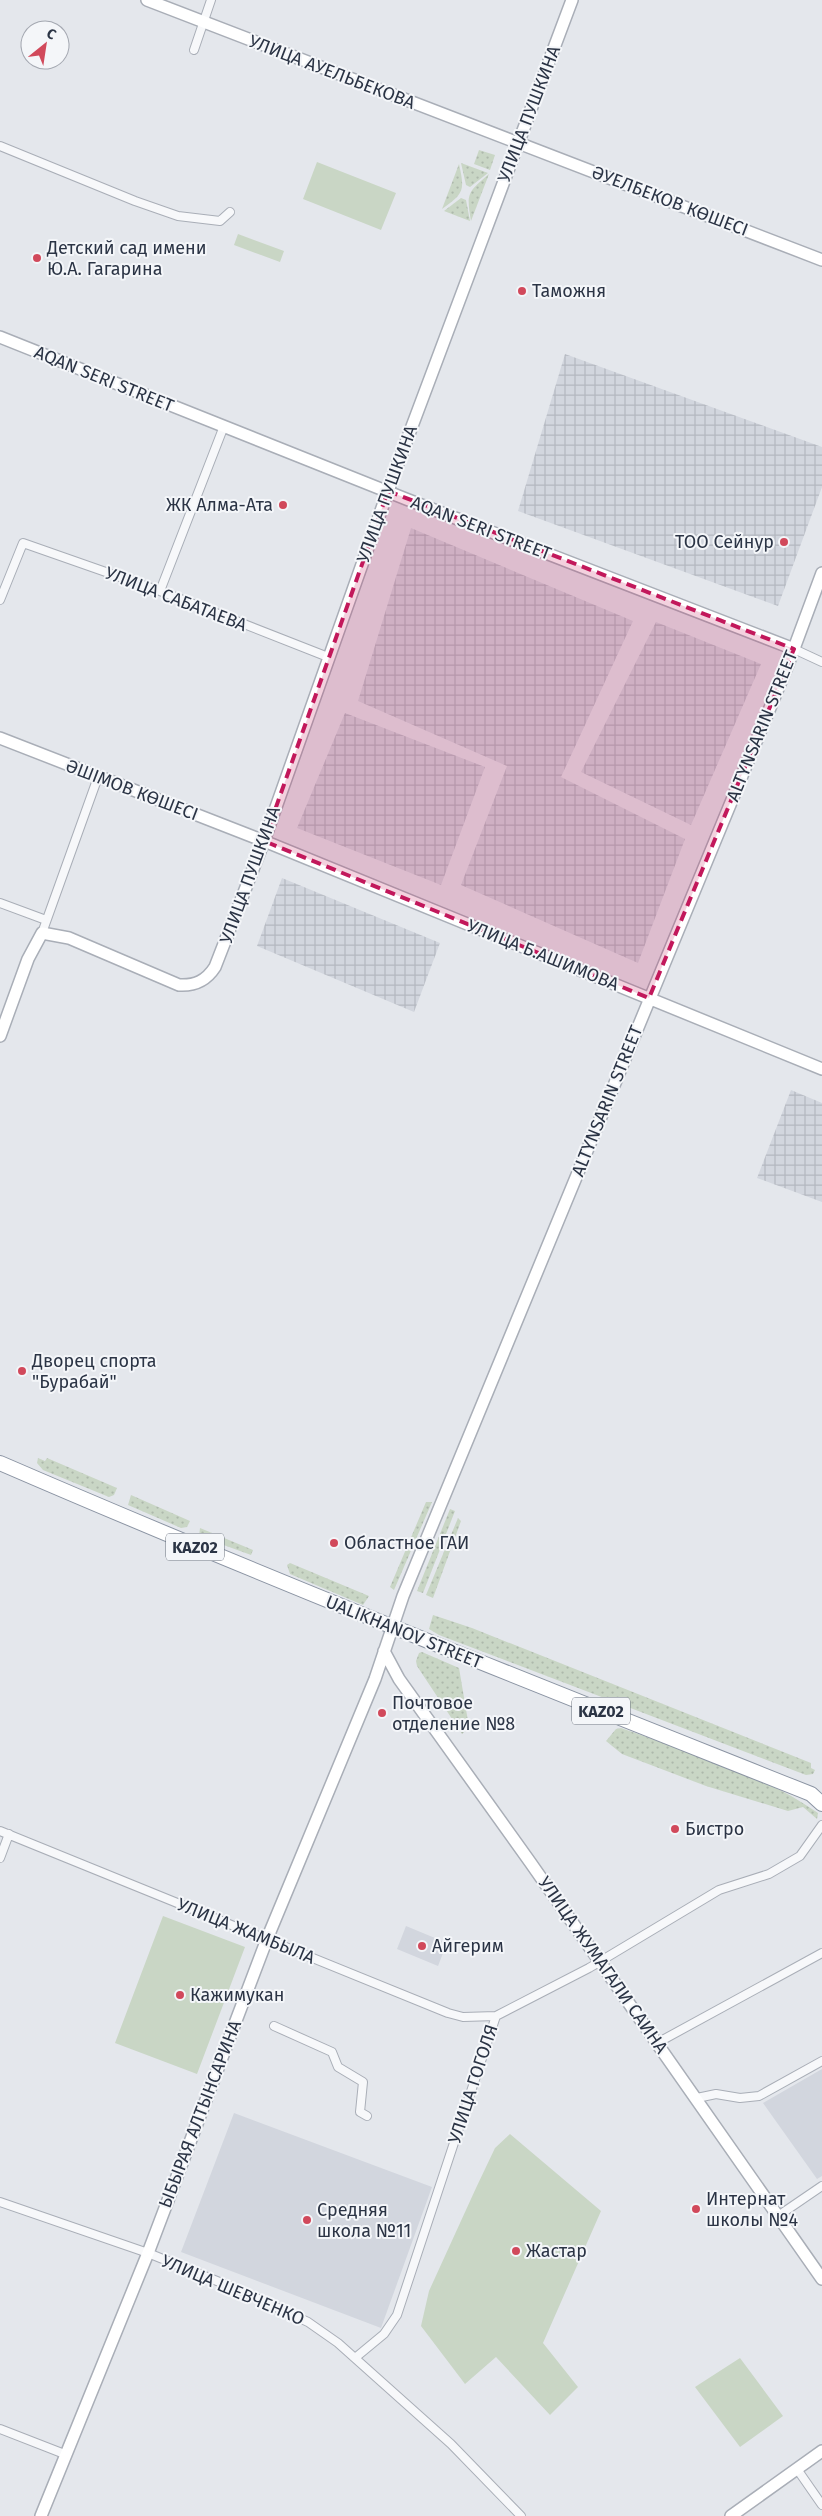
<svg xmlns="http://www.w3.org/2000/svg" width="822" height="2516" font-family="'Fira Sans',sans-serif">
  <defs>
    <pattern id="industrial-grid" width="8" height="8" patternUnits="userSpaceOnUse" patternTransform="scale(1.25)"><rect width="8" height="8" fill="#d2d6de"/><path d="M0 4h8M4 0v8" fill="none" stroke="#b4b8c0"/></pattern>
    <pattern id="grass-dots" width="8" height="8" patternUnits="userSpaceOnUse" patternTransform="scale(1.25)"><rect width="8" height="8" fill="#c9d6c5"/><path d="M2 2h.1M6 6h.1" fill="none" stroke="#adb8ab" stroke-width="1.8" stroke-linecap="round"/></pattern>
  </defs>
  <rect width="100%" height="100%" fill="#e4e7ec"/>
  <path fill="#d2d6de" d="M406,1926L447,1943L438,1966L397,1949Z
    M822,2069V2176L817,2179L763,2103Z
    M234,2113L432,2187L381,2328L181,2252Z"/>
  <path fill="url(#industrial-grid)" d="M565,354L822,447V487L778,606L518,511Z
    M411,528L633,621L561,777L685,839L638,963L461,885L507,766L358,701Z
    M656,622L761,664L691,825L581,772Z
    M345,713L485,767L441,885L297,828Z
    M282,878L440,943L414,1012L257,946Z
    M791,1090L822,1103V1202L757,1178Z"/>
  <path fill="url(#grass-dots)" d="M479,150L495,155L490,170L474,164Z
    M461,163L488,173L470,187L466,185Z
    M459,164C465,191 464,193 442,209Z
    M489,174L471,221C466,193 468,192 489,174Z
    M461,198L466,200L470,221L444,211Z
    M38,1458L45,1461L47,1458L117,1488L114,1495L109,1497L43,1470L37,1463Z
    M131,1495L190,1521L187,1527L181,1528L128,1505Z
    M426,1502H432L394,1590L390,1587Z
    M450,1509L455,1511L423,1593L417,1591Z
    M458,1518L461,1521L433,1598L426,1595Z
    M200,1528L253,1550L251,1555L199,1536Z
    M290,1563L369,1596L363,1605L290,1574L287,1565Z
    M433,1615L472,1628L811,1763V1768L815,1770L813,1774L806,1775L439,1635L429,1629Z
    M422,1652L459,1668L469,1727L462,1734L417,1666L416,1661L419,1653Z
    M621,1728C687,1752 760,1772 818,1813L817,1819L803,1807L788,1811L706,1786L622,1754L606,1741L616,1729Z"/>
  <path fill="#c9d6c5" d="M317,162L396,193L381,230L303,199Z
    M238,234L284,251L280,262L234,245Z
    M163,1916L245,1947L197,2074L115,2043Z
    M510,2134L601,2211L543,2343L578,2387L550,2415L496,2357L465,2384L421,2326L429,2291L476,2188L495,2148Z
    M740,2358L783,2416L740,2447L695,2387Z"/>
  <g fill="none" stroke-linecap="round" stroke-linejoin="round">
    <defs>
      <path id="street" d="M194,50L211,0
        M0,146L135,201L178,216L220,221L230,212
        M160,591L224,426
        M0,600L23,543L160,591L328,657
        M794,649L822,662
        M0,903L46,920
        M42,933L98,777
        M0,1831L448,2013L463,2017L496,2016
        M0,1858L9,1834
        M274,2026L332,2052L338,2067L363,2082L360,2112L367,2116
        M657,2043L822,1953
        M697,2098L716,2094L740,2098L759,2096L822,2061
        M0,2202L148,2253L239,2290L308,2322L338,2343L451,2444L521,2516
        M778,2216L822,2186
        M355,2358L384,2334L397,2315L496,2016L589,1968L719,1890L769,1874L800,1856L822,1825
        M0,2429L67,2455
        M797,2469L822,2505"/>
      <path id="secondary" d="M147,0L822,260
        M0,337L406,499L794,649
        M0,738L264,841L822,1069
        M0,1036L28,959L42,933L69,938L179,985C195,986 206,981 215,967L264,841L393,477L572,0
        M384,1651L399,1679L530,1862L822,2279
        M41,2516L148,2253L267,1939L375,1679L403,1596L789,662L822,573
        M731,2516L822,2451"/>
      <path id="highway" d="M0,1463C268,1579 540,1686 811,1794L822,1804"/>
    </defs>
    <use href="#street" stroke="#a9aeb7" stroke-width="10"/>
    <use href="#secondary" stroke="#a9aeb7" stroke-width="14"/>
    <use href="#highway" stroke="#8b94a3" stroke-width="16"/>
    <use href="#street" stroke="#f7f8fa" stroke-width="8"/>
    <use href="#secondary" stroke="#fff" stroke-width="11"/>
    <use href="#highway" stroke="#fff" stroke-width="14"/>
  </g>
  <path fill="#c2185b" fill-opacity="0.2" stroke="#c2185b" stroke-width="4" stroke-dasharray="10 6" stroke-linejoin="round" d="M388,491L794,649L649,998L264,841Z"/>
  <g fill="#d1495b" stroke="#f4f6f9" stroke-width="2">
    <circle cx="37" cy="258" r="5"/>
    <circle cx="522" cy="291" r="5"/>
    <circle cx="283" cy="505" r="5"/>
    <circle cx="784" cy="542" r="5"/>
    <circle cx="22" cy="1371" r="5"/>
    <circle cx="334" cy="1543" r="5"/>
    <circle cx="382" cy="1713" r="5"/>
    <circle cx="675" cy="1829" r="5"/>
    <circle cx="422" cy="1946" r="5"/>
    <circle cx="180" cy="1995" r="5"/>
    <circle cx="696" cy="2209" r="5"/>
    <circle cx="307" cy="2220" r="5"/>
    <circle cx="516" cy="2251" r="5"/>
  </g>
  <g text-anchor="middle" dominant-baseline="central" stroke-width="4" stroke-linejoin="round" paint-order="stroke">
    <g fill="#f4f6f9" stroke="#676e7b" stroke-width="1">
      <rect x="166" y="1533.5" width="58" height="27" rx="4"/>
      <rect x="572" y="1697.5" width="58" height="27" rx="4"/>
    </g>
    <g font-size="16" font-weight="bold" fill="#2b3445">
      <text x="195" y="1547">KАZ02</text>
      <text x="601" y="1711">KАZ02</text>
    </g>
    <g font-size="18" fill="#2b3445" stroke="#f4f6f9">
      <text transform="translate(332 72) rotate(21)">УЛИЦА АУЕЛЬБЕКОВА</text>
      <text transform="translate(529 114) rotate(-69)">УЛИЦА ПУШКИНА</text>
      <text transform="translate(670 201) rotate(21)">ӘУЕЛБЕКОВ КӨШЕСІ</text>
      <text transform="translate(104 379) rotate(22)">AQAN SERI STREET</text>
      <text transform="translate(387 494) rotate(-70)">УЛИЦА ПУШКИНА</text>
      <text transform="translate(481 528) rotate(21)">AQAN SERI STREET</text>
      <text transform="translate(176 599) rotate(21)">УЛИЦА САБАТАЕВА</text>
      <text transform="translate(762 726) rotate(-68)">ALTYNSARIN STREET</text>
      <text transform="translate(132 790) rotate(21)">ӘШІМОВ КӨШЕСІ</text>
      <text transform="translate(250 875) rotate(-70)">УЛИЦА ПУШКИНА</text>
      <text transform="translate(543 955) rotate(22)">УЛИЦА Б.АШИМОВА</text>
      <text transform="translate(607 1101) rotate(-68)">ALTYNSARIN STREET</text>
      <text transform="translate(404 1632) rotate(22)">UALIKHANOV STREET</text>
      <text transform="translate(246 1931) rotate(22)">УЛИЦА ЖАМБЫЛА</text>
      <text transform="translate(603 1965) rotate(55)">УЛИЦА ЖУМАГАЛИ САИНА</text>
      <text transform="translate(473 2084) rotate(-72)">УЛИЦА ГОГОЛЯ</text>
      <text transform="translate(200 2114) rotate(-69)">ЫБЫРАЯ АЛТЫНСАРИНА</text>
      <text transform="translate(233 2290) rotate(23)">УЛИЦА ШЕВЧЕНКО</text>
    </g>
    <g font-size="18" fill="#2b3445" stroke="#f4f6f9" text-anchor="start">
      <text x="47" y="248">Детский сад имени<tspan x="47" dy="21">Ю.А. Гагарина</tspan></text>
      <text x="532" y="291">Таможня</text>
      <text x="273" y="505" text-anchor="end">ЖК Алма-Ата</text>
      <text x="774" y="542" text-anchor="end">ТОО Сейнур</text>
      <text x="32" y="1361">Дворец спорта<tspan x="32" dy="21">"Бурабай"</tspan></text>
      <text x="344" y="1543">Областное ГАИ</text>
      <text x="392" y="1703">Почтовое<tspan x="392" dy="21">отделение №8</tspan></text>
      <text x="685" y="1829">Бистро</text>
      <text x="432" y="1946">Айгерим</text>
      <text x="190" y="1995">Кажимукан</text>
      <text x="706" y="2199">Интернат<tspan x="706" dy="21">школы №4</tspan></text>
      <text x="317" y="2210">Средняя<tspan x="317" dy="21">школа №11</tspan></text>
      <text x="526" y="2251">Жастар</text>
    </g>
  </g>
  <g transform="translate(45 45) rotate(30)"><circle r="24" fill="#f4f6f9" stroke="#a4a8b1"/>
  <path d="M0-4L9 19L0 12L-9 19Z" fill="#d1495b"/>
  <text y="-8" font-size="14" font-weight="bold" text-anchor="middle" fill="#2b3445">С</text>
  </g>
</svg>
